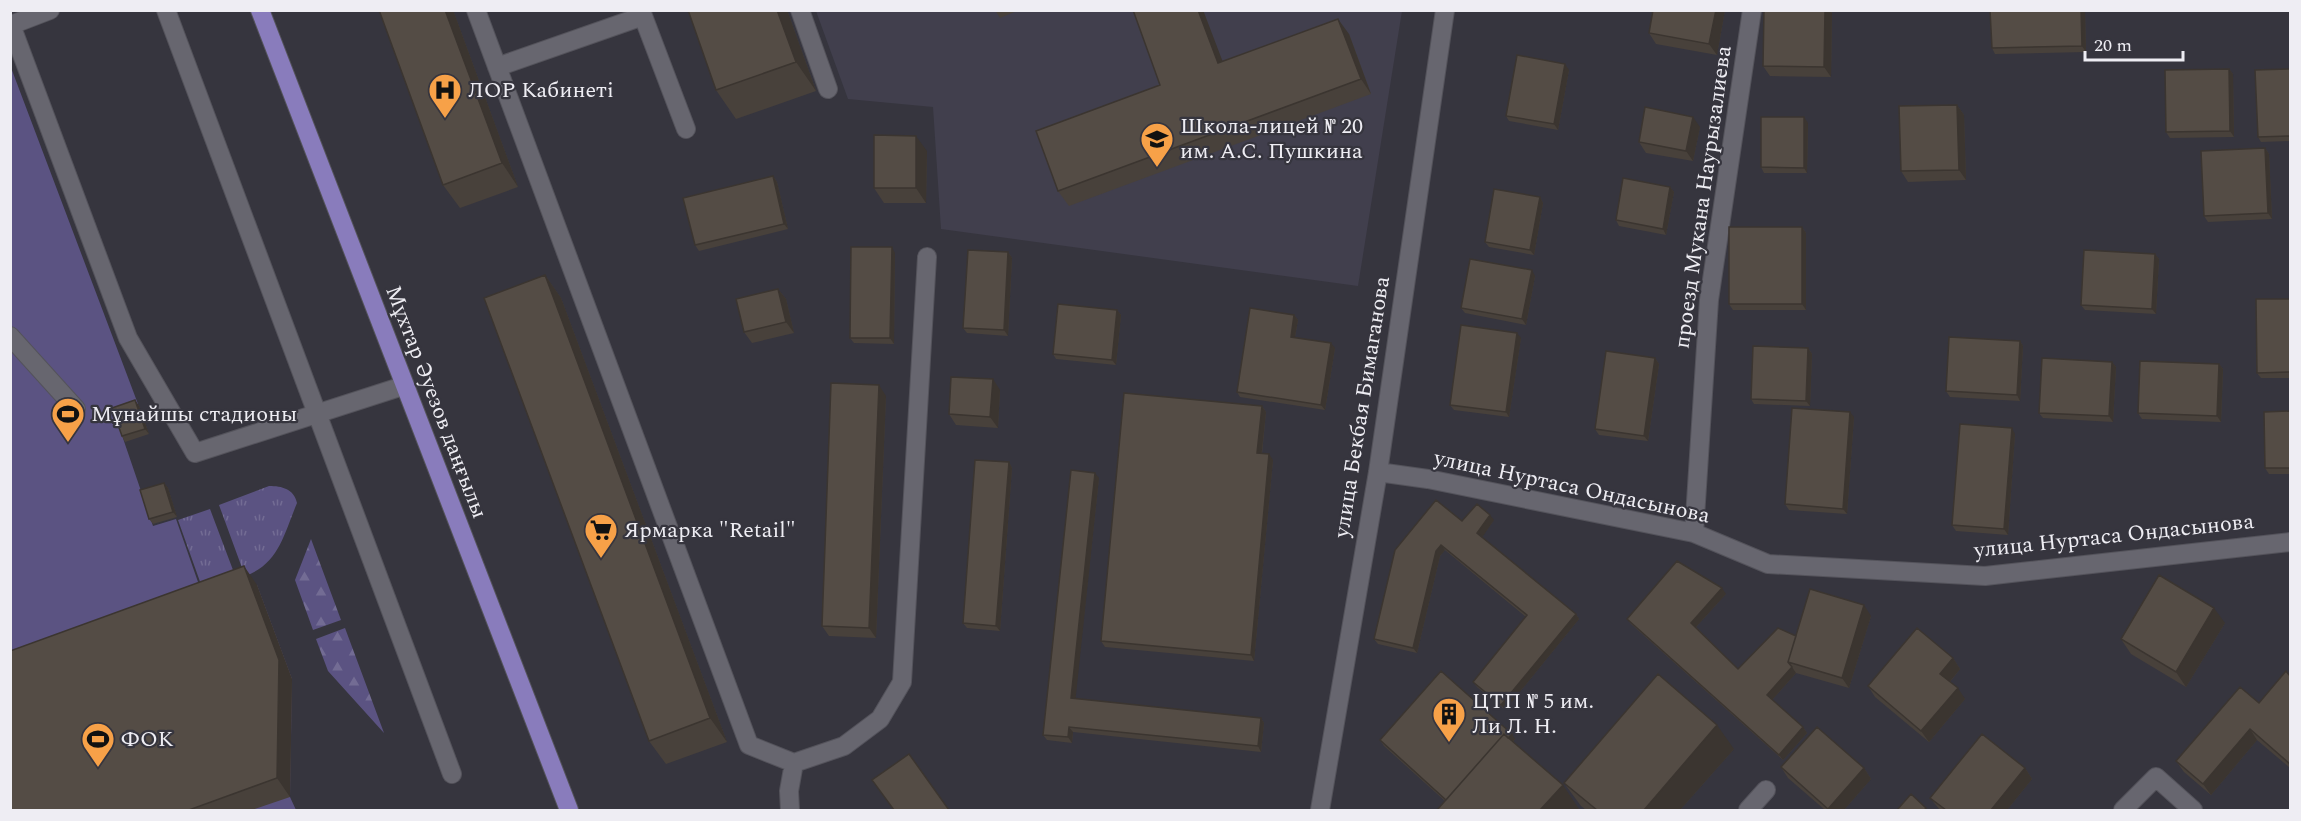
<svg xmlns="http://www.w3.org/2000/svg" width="2301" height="821" font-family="Spectral,serif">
  <defs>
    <pattern id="grass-tufts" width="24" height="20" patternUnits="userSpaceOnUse" patternTransform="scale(1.5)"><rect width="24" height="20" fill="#5b5382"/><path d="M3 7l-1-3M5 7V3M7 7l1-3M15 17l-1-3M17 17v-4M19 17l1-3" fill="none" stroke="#736c94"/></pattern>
    <pattern id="forest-firs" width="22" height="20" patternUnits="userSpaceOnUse" patternTransform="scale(1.5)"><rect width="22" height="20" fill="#5b5382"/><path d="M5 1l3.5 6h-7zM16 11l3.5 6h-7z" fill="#736c94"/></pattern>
  </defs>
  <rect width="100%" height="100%" fill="#36353e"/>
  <path fill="#413f4d" d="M816,11H1402L1358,286L941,229L933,107L848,99Z"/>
  <path fill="url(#grass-tufts)" d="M269,486C282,486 294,489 297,503C284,534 279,564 245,576L219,505Z
    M210,509L236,578L203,590L178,520Z"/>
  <path fill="url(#forest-firs)" d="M311,539L341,620L313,630L295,580Z
    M345,628L384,733L328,671L316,639Z"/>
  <path fill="#5b5382" d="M10,65L138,404L114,412L153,526L176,519L205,602L257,585L292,679L290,797L296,810H11Z"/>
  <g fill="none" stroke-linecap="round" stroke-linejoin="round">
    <defs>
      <path id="service" d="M50,10L11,25L128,338L195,453L403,386
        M166,10L452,774
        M476,10L749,745L794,763
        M800,10L828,89
        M643,16L686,129
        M497,67L643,16L641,10
        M10,336L76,409
        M790,810L789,791L794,763L844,746L880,719L902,682L927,257
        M2123,810L2156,777L2193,810"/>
      <path id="minor" d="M1378,472L1428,479L1694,533L1768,564L1985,576L2290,542
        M1694,533L1709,300L1752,10
        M1320,810L1378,472L1445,10
        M1748,810L1766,790"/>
      <path id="primary" d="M260,10L569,810"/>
    </defs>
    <use href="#service" stroke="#54535b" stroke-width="20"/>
    <use href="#minor" stroke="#54535b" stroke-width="20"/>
    <use href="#primary" stroke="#54535b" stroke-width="20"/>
    <use href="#service" stroke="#67666f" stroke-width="18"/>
    <use href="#minor" stroke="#67666f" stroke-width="18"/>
    <use href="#primary" stroke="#897cbc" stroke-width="18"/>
  </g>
  <path fill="#48413b" d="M453,10L518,187L460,208L443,185Z
    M688,10H787L816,91L736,119L716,90Z
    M995,10H1019L1000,18Z
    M1133,10H1203L1222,62L1349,34L1371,94L1069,206L1058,191L1160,85Z
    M1653,10H1725L1717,55L1656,44L1649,33Z
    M1764,10H1830L1832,13L1831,77L1770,76L1763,66Z
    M1990,10H2085L2086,52L1995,54L1992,48Z
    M2229,69L2233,74L2234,137L2170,138L2166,132Z
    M2290,69V141L2261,142L2258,137Z
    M1569,70L1558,130L1509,121L1506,116Z
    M1957,105L1964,115L1966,180L1908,182L1901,171Z
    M1808,123L1807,173H1764L1761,167Z
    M1700,127L1693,161L1646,153L1639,142Z
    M2265,148L2269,154L2272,219L2208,222L2204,216Z
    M927,151L926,203H884L874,188Z
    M773,176L777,182L788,229L699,251L695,245Z
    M1670,187L1674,192L1666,235L1619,226L1616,220Z
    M1540,197L1543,203L1534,255L1489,247L1485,242Z
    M1802,227L1806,233V310H1733L1729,304Z
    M1008,252L1012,258L1008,336L967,333L963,328Z
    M895,253L894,344L854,343L850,338Z
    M2155,254L2159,259L2156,314L2085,310L2081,305Z
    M545,275L561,298L727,742L666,764L649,741Z
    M1535,276L1526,325L1465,313L1461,308Z
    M778,289L786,299L794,333L752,343L744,332Z
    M2290,299V378H2261L2257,373Z
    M1117,310L1121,315L1116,365L1056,359L1053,354Z
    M1294,315L1298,320L1295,337L1335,348L1325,410L1240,397L1237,392Z
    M1521,338L1509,417L1454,410L1450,405Z
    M2020,341L2023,346L2020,401L1950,397L1946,391Z
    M1808,348L1812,354L1810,406L1754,404L1751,399Z
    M1655,358L1659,364L1648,441L1599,435L1595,429Z
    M2112,362L2116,367L2113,422L2043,418L2039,413Z
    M2219,364L2223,369L2221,422L2142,419L2138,413Z
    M1000,390L998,428L956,425L949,414Z
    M886,396L876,638L829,636L822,626Z
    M135,400L139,406L149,434L125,442L122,436Z
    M1262,406L1266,412L1262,454L1273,460L1254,661L1105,647L1101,641Z
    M2290,411V474H2269L2265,468Z
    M1854,417L1847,514L1789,510L1785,504Z
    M2015,434L2008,535L1956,531L1952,525Z
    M1009,462L1012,468L1000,631L967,628L963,623Z
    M1099,478L1075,699L1261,718L1264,723L1261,752L1073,732L1072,743L1047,740L1043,735Z
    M164,483L168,488L177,517L153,524L149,519Z
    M1494,520L1482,537L1576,614L1579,619L1505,710L1477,687L1473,682L1526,617L1445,550L1440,556L1417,653L1378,644L1374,639L1395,550Z
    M257,585L292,679L290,797L252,810H10Z
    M1726,594L1696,627L1738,669L1796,636L1871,616L1849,688L1796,673L1772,700L1803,727L1807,733L1783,760L1631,624L1627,619Z
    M2225,623L2186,687L2131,654L2121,639Z
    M1953,658L1960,669L1950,682L1965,699L1929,742L1875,697L1868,686Z
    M2290,676V768L2257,740L2211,795L2184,772L2176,761L2259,703Z
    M1515,739L1513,742L1579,809L1577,810H1437L1445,801L1384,746L1380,740Z
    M1734,749L1680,810H1586L1581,806L1564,783Z
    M1781,767L1864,768L1871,779L1844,810H1825L1788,778Z
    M2025,768L2032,779L2007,810H1940L1930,798Z"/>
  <path fill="#3b3530" d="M445,10H453L518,187L502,163Z
    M777,10H787L816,91L796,62Z
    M1198,10H1203L1229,78L1218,63Z
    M1716,10H1725L1717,55L1709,44Z
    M1825,10H1830L1832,13L1831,77L1824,67Z
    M2081,10H2085L2086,52L2082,46Z
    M1338,19L1349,34L1371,94L1361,79Z
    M1565,64L1569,70L1558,130L1554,124Z
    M2229,69L2233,74L2234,137L2230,131Z
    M1957,105L1964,115L1966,180L1959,170Z
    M1693,117L1700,127L1693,161L1686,151Z
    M1804,117L1808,123L1807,173L1804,168Z
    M916,136L927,151L926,203L916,188Z
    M2265,148L2269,154L2272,219L2268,213Z
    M773,176L777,182L788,229L784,224Z
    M1670,187L1674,192L1666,235L1663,229Z
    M1540,197L1543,203L1534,255L1530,250Z
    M1802,227L1806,233V310L1802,304Z
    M892,247L895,253L894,344L890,338Z
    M1008,252L1012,258L1008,336L1004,330Z
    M2155,254L2159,259L2156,314L2152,309Z
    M1532,270L1535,276L1526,325L1522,319Z
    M545,275L561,298L727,742L710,718Z
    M778,289L786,299L794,333L786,322Z
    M1117,310L1121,315L1116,365L1112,360Z
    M1294,315L1298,320L1294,342L1291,337Z
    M1517,333L1521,338L1509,417L1506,412Z
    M2020,341L2023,346L2020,401L2017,395Z
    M1331,343L1335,348L1325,410L1321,405Z
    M1808,348L1812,354L1810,406L1806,401Z
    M1655,358L1659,364L1648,441L1644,436Z
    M2112,362L2116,367L2113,422L2109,416Z
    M2219,364L2223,369L2221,422L2217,416Z
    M993,379L1000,390L998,428L990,417Z
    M879,385L886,396L876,638L869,628Z
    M135,400L139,406L149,434L145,429Z
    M1262,406L1266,412L1261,459L1257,453Z
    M1850,412L1854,417L1847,514L1843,509Z
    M2012,428L2015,434L2008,535L2004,529Z
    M1269,454L1273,460L1254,661L1251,655Z
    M1009,462L1012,468L1000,631L996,626Z
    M1095,473L1099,478L1075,704L1071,698Z
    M164,483L168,488L177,517L173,512Z
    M1490,515L1494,520L1481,539L1477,533Z
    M1441,545L1445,550L1440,556L1417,653L1413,648L1436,551Z
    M244,566L257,585L292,679L290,797L277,778Z
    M1722,588L1726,594L1695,628L1691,623Z
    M1864,605L1871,616L1849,688L1842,678Z
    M2214,608L2225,623L2186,687L2176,672Z
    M1576,614L1579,619L1505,710L1501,705Z
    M1953,658L1960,669L1948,684L1940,674Z
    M1792,667L1796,673L1771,701L1767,695Z
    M1958,688L1965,699L1929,742L1921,731Z
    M1261,718L1264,723L1261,752L1258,746Z
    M1717,725L1734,749L1680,810H1644Z
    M1069,727L1073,732L1072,743L1068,737Z
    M1803,727L1807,733L1783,760L1779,755Z
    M2250,729L2257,740L2211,795L2203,784Z
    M1512,734L1515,739L1454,808Z
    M1864,768L1871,779L1844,810H1829L1828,809Z
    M2025,768L2032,779L2007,810H1991Z
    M1563,785L1579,809L1577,810H1540Z"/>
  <path fill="#544c45" stroke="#3b3530" stroke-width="1.5" d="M379,10H445L502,163L443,185Z
    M688,10H777L796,62L716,90Z
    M1133,10H1198L1218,63L1338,19L1361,79L1058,191L1036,131L1160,85Z
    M1653,10H1716L1709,44L1649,33Z
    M1764,10H1825L1824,67L1763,66Z
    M1990,10H2081L2082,46L1992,48Z
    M1517,55L1565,64L1554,124L1506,116Z
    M2229,69L2230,131L2166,132L2165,70Z
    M2290,69V136L2258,137L2255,70Z
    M1957,105L1959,170L1901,171L1899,106Z
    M1645,107L1693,117L1686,151L1639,142Z
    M1761,117H1804V168L1761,167Z
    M874,135L916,136V188H874Z
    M2265,148L2268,213L2204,216L2201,151Z
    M773,176L784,224L695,245L683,198Z
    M1623,178L1670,187L1663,229L1616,220Z
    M1494,189L1540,197L1530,250L1485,242Z
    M1729,227H1802V304H1729Z
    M851,247H892L890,338H850Z
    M968,250L1008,252L1004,330L963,328Z
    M2084,250L2155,254L2152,309L2081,305Z
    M1470,259L1532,270L1522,319L1461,308Z
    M545,275L710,718L649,741L484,298Z
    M778,289L786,322L744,332L736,299Z
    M2256,299H2290V372L2257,373Z
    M1058,304L1117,310L1112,360L1053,354Z
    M1250,308L1294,315L1291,337L1331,343L1321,405L1237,392Z
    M1461,325L1517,333L1506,412L1450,405Z
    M1949,337L2020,341L2017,395L1946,391Z
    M1753,346L1808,348L1806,401L1751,399Z
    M1606,351L1655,358L1644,436L1595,429Z
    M2042,358L2112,362L2109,416L2039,413Z
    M2140,361L2219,364L2217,416L2138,413Z
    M951,377L993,379L990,417L949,414Z
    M831,383L879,385L869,628L822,626Z
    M1124,393L1262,406L1257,453L1269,454L1251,655L1101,641Z
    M135,400L145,429L122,436L112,408Z
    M1792,408L1850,412L1843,509L1785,504Z
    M2290,411V468H2265L2264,412Z
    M1960,424L2012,428L2004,529L1952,525Z
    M975,460L1009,462L996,626L963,623Z
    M1071,470L1095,473L1071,698L1261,718L1258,746L1069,727L1068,737L1043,735Z
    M164,483L173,512L149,519L140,490Z
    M1436,500L1462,521L1477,504L1490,515L1477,533L1576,614L1501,705L1473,682L1527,615L1441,545L1436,551L1413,648L1374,639L1395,550Z
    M1677,561L1722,588L1691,623L1738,669L1778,628L1796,636L1788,662L1792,667L1767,695L1803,727L1779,755L1627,619Z
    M244,566L279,660L277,778L189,810H10V651Z
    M2159,575L2214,608L2176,672L2121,639Z
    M1810,589L1864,605L1842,678L1788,662Z
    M1917,628L1953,658L1940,674L1958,688L1921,731L1868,686Z
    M1441,671L1512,734L1508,738L1504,734L1446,800L1380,740Z
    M2286,671L2290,676V764L2250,729L2203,784L2176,761L2240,687L2259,703Z
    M1658,674L1717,725L1644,810H1597L1564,783Z
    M1817,727L1864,768L1828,809L1781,767Z
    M1504,734L1563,785L1540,810H1437Z
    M1982,734L2025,768L1991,810H1946L1930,798Z
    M909,754L949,810H894L872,780Z
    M1911,794L1926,808L1924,810H1897Z"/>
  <defs>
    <symbol id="hospital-pin" viewBox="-11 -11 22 30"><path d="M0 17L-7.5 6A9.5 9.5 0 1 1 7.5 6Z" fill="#f7a148" stroke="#36353e"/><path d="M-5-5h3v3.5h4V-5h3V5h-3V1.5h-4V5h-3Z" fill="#111"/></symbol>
    <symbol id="school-pin" viewBox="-11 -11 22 30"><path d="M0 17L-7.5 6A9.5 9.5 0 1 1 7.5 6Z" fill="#f7a148" stroke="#36353e"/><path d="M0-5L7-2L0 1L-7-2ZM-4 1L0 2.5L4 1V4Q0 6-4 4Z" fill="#111"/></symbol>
    <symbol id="stadium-pin" viewBox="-11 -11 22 30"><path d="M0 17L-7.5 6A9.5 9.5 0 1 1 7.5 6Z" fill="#f7a148" stroke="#36353e"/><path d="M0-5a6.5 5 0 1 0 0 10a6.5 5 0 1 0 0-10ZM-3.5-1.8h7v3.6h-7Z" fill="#111"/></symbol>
    <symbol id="supermarket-pin" viewBox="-11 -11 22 30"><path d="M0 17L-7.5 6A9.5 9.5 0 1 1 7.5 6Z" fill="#f7a148" stroke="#36353e"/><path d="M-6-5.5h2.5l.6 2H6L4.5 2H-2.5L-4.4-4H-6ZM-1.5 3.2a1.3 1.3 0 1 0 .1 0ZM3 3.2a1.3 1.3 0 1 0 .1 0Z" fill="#111"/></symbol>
    <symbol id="building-pin" viewBox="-11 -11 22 30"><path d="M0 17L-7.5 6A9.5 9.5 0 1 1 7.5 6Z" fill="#f7a148" stroke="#36353e"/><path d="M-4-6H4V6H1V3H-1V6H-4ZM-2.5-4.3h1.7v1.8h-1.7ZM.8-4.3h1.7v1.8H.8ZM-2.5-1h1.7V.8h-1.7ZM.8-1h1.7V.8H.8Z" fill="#111"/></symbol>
  </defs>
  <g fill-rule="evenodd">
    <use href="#hospital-pin" x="426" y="71" width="38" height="52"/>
    <use href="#school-pin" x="1138" y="120" width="38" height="52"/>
    <use href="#stadium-pin" x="49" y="395" width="38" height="52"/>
    <use href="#supermarket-pin" x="582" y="511" width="38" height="52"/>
    <use href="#building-pin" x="1430" y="695" width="38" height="52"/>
    <use href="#stadium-pin" x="79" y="720" width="38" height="52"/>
  </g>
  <g text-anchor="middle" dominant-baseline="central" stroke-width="4.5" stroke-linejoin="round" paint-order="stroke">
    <g font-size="22" fill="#eeedf3" stroke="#36353e" text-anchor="start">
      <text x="468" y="90">ЛОР Кабинетi</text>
      <text x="1180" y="126">Школа-лицей № 20<tspan x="1180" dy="25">им. А.С. Пушкина</tspan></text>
      <text x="91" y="414">Мұнайшы стадионы</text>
      <text x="624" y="530">Ярмарка "Retail"</text>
      <text x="1472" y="701">ЦТП № 5 им.<tspan x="1472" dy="25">Ли Л. Н.</tspan></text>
      <text x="121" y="739">ФОК</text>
    </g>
    <g font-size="22" fill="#eeedf3" stroke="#36353e">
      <text transform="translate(1703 197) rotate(-82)">проезд Мукана Наурызалиева</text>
      <text transform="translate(436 402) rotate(69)">Мұхтар Әуезов даңғылы</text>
      <text transform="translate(1362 407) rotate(-81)">улица Бекбая Бимаганова</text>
      <text transform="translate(1572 487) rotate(12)">улица Нуртаса Ондасынова</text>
      <text transform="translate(2114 536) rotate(-6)">улица Нуртаса Ондасынова</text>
    </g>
  </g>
  <rect width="2301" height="821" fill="none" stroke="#eeedf3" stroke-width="24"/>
  <path d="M2085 51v9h98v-9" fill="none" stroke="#eeedf3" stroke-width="3"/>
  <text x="2094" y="51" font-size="18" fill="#eeedf3" stroke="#36353e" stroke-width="4.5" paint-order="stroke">20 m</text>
</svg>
